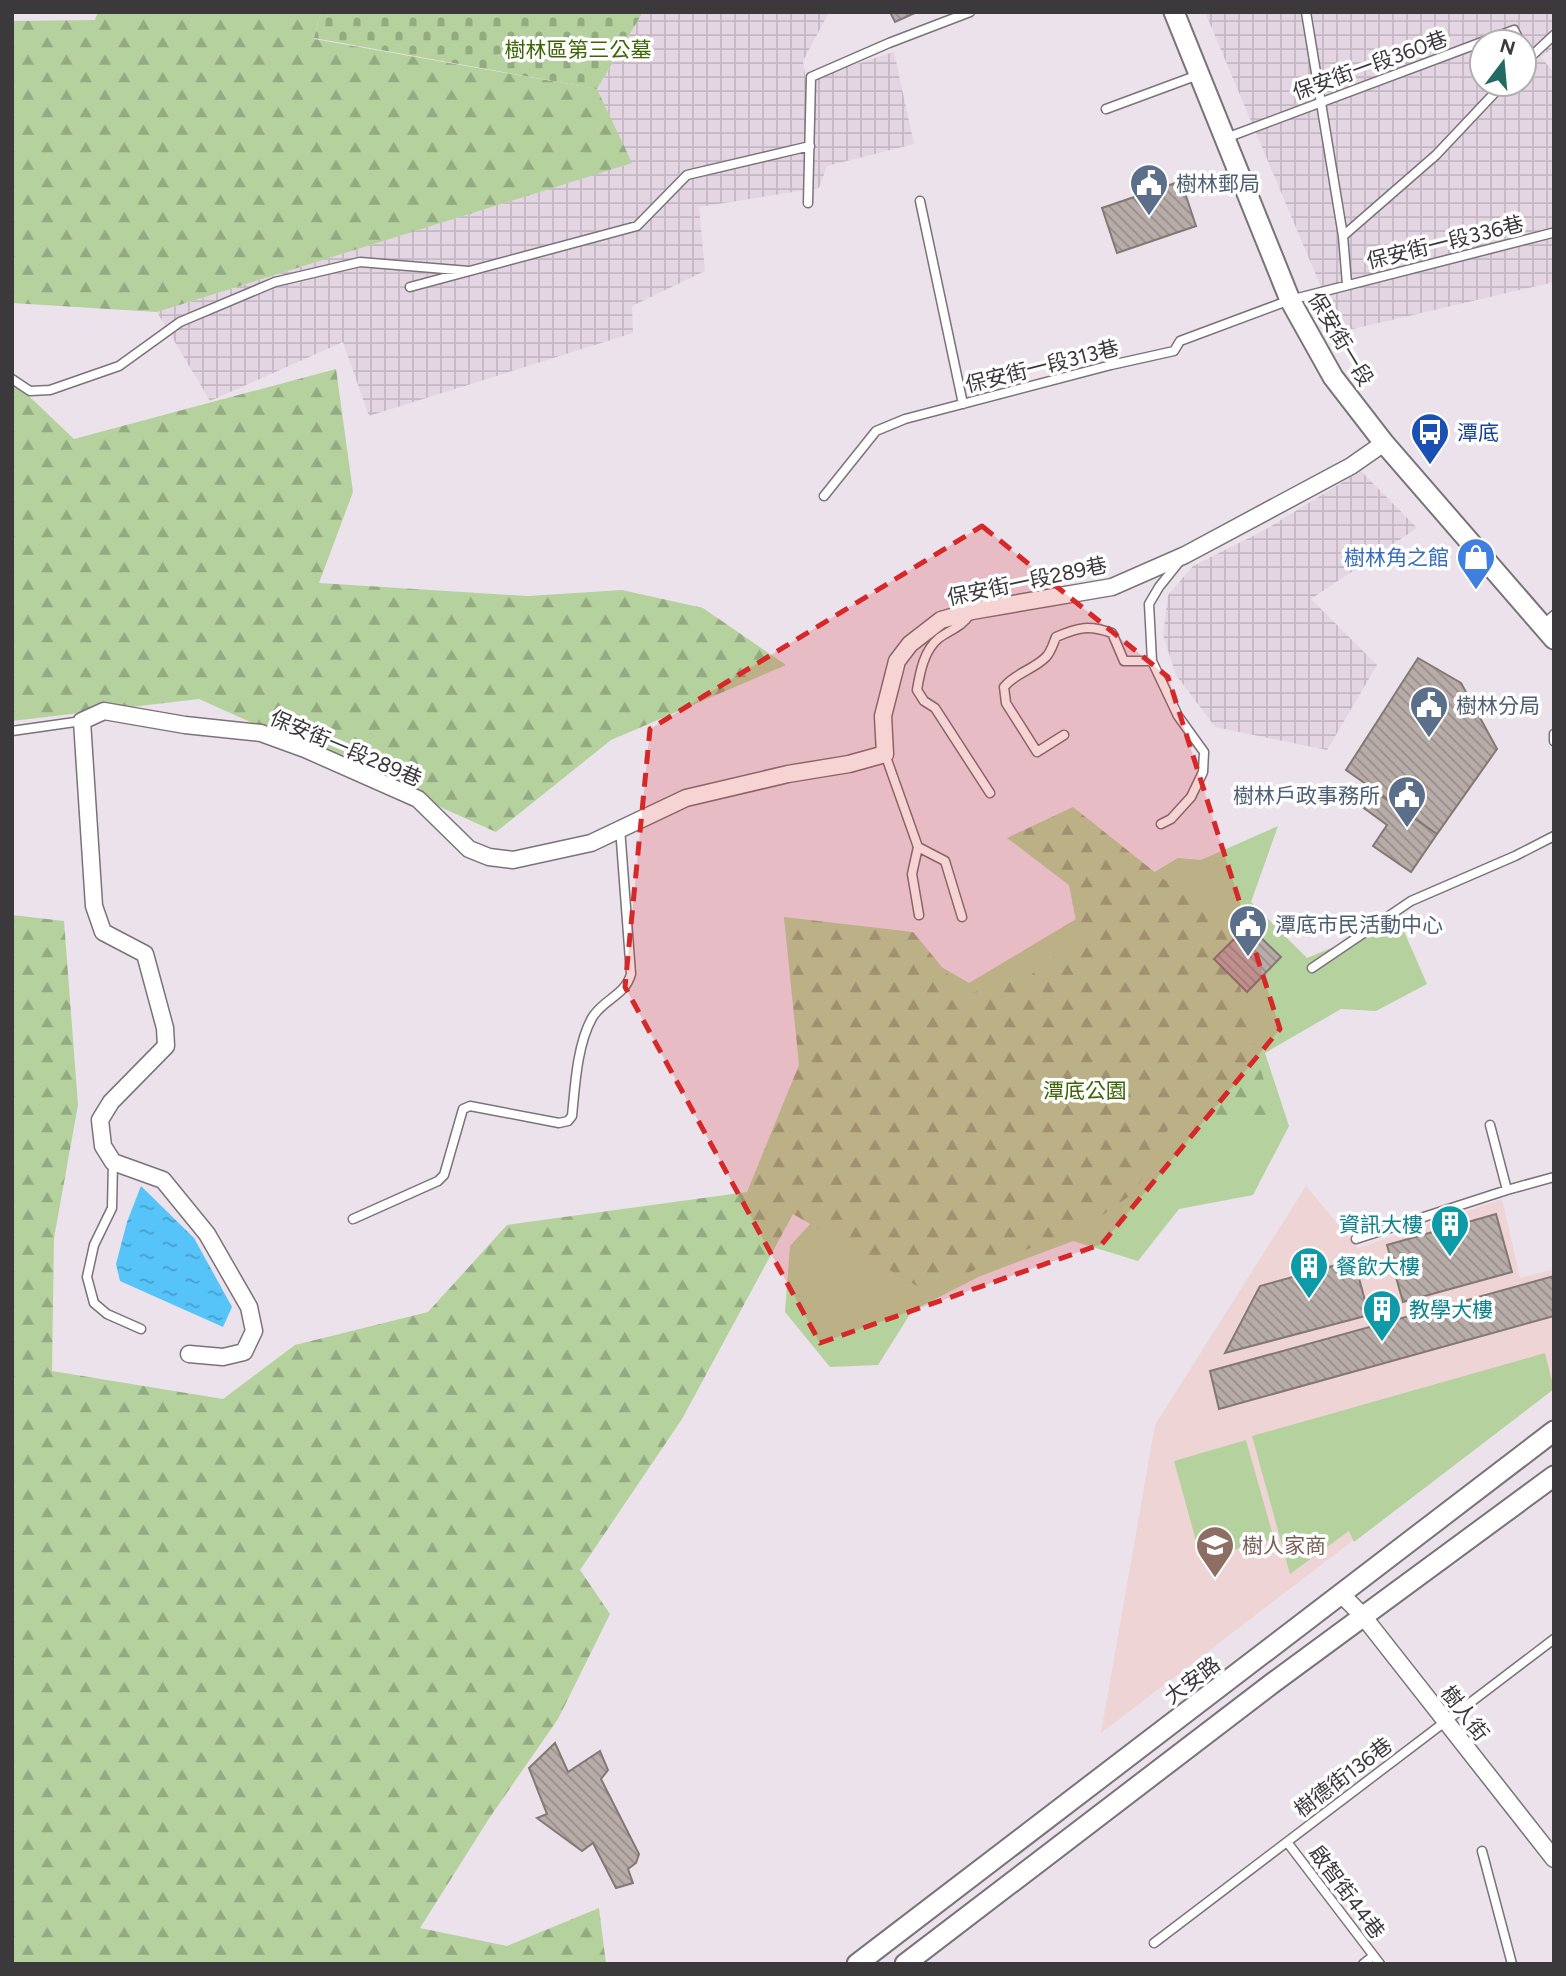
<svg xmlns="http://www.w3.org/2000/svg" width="1566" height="1976" font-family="Figtree,'Noto Sans TC',sans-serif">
  <defs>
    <pattern id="industrial-grid" width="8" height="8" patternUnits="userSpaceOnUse" patternTransform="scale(1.75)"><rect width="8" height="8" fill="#e4d5e3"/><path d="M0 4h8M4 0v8" fill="none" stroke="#c4b8c4"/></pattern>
    <pattern id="forest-firs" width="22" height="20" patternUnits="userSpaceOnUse" patternTransform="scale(1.75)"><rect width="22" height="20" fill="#b5d29e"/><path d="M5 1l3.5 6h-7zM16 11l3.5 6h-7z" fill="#94ab82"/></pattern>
    <pattern id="cemetery-stones" width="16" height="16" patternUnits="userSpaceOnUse" patternTransform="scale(1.75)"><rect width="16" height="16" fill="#b5d29e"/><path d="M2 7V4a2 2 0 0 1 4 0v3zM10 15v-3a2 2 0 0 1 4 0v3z" fill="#94ab82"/></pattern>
    <pattern id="water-ripples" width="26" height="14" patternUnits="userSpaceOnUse" patternTransform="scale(1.75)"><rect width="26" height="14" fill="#56c3f9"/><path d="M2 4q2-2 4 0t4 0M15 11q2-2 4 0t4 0" fill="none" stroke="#489fcb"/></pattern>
    <pattern id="building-back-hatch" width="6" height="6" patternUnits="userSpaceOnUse" patternTransform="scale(1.75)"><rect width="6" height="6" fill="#b8aca8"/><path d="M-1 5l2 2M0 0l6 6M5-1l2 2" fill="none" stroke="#978d8a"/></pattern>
  </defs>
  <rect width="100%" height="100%" fill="#ebe2eb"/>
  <path fill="url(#industrial-grid)" fill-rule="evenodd" d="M643,12H829L803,61L806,80L894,52L914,144L827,166L819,188L699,207L705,271L632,306L633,333L369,416L343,342L210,401L157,312L631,163L597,89Z
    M1205,12H1554V47L1541,57L1554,73V282L1340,332ZM1482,42H1524V84H1482Z
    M1361,471L1417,528L1311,599L1377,665L1327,750L1215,727L1176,675L1163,635L1168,595L1193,566L1263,531Z"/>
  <path fill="#efd4d5" d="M1306,1186L1358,1248L1502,1199L1520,1278L1554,1269V1387L1101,1733L1155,1425Z"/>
  <path fill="#b5d29e" d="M1278,826L1251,902L1307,958L1399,920L1427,984L1376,1011L1341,1009L1265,1053L1289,1126L1253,1195L1179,1209L1138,1261L1073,1241L978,1277L912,1311L878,1365L830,1367L785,1312L790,1246L884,1143L890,937L969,983L1178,858L1201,860Z
    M1545,1353L1554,1389L1354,1542L1349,1531L1290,1574L1252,1436Z
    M1246,1440L1274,1539L1201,1559L1174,1461Z"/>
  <path fill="url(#forest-firs)" d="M98,12H321L314,39L597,89L632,163L157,312L12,303V21L95,20Z
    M336,369L353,492L319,583L528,596L622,590L703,608L786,665L611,740L496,832L199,699L12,721V380L74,439Z
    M1073,807L1225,928L1274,1120L1176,1114L1135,1192L1089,1225L924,1290L793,1214L682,1419L580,1570L610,1614L558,1719L490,1817L420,1928L507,1946L599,1908L606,1964H12V915L64,921L78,1105L54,1238L52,1371L223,1399L295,1345L428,1312L507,1225L747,1192L799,1065L784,917L913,932L965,995L1031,975L1079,936L1069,885L1007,838Z"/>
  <path fill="url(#cemetery-stones)" d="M321,12H643L597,89L314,38Z"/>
  <path fill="url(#water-ripples)" d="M141,1186L194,1238L232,1307L223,1327L120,1281L116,1264L127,1222Z"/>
  <path fill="url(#building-back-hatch)" stroke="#847874" stroke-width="2" d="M890,12H917L895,22Z
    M1181,181L1196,226L1117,253L1102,208Z
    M1418,658L1461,683L1497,749L1437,834L1346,770Z
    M1368,787L1437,834L1411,872L1373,846L1387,825L1357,803Z
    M1248,925L1281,957L1247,992L1214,959Z
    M1496,1214L1512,1272L1403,1302L1387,1245Z
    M1354,1260L1369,1315L1225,1353L1260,1286Z
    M1554,1276V1316L1219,1409L1210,1371Z
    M555,1743L568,1772L600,1751L608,1770L601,1779L639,1854L636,1863L628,1869L633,1883L616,1888L593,1843L582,1851L537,1818L547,1814L529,1768Z"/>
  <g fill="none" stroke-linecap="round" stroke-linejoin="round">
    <defs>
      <path id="service" d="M1306,12L1343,236L1347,284
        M1524,48L1530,58
        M1524,63L1554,35
        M1106,109L1198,75
        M1226,138L1514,30L1520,42
        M920,201L963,404
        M808,203L811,77L889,43L970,12
        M1343,236L1436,155L1503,84
        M410,287L637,226L687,175L810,146
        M12,379L30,391L50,390L119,366L180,322L275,282L360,262L469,271
        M824,496L876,431L905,419L1111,365L1174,351L1180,341L1290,300L1552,233
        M970,614C963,626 950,630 939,638C924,650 920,672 917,690L924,701L935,708L990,793
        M1543,625L1554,615
        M12,731L82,721
        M1554,734V741
        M1064,735L1037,752L1006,703L1004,687C1015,673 1033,670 1046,657C1051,652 1053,644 1056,637C1079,627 1089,625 1112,633L1124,661H1152
        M885,754L918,847L945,861L962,917
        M1161,824L1171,819L1191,797L1203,772L1204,752L1178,716L1152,661L1149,604L1159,587L1179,562
        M918,847L912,874L919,915
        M1312,968L1411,901L1515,856L1554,836
        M1490,1125L1507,1190
        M113,1162L112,1208L94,1245L87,1277L94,1303L107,1314L141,1329
        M353,1219L438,1181L444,1175L463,1109L470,1106L559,1123L568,1121L572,1116C575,1086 577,1045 592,1018C603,999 625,996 631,974L620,828
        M1356,1239L1507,1190L1554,1177
        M1287,1842L1380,1964
        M1482,1851L1512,1964
        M1154,1943L1554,1639
        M1363,1964L1373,1956"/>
      <path id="minor" d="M189,1354L223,1357L244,1352L254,1331L249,1307L207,1234L163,1180L113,1162L103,1146L100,1120L111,1102L166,1046L165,1028L145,954L103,932L94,906L82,721L104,711L185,725L261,733L305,749L418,799L469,849L489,857L513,860L591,843L686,798L788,774L849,764L885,754L883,716L897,661L910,644L941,620L972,611L1112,587L1185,555L1351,466L1384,443
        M1342,1595L1363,1616L1554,1859"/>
      <path id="tertiary" d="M1174,12L1290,300L1333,377L1384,443L1554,639
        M857,1964L1554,1431
        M905,1964L1274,1682L1554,1476"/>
    </defs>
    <use href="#service" stroke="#7b727a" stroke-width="11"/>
    <use href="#minor" stroke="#7b727a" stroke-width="19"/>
    <use href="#tertiary" stroke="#7b727a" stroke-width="23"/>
    <use href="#service" stroke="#fff" stroke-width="8"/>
    <use href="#minor" stroke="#fff" stroke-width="16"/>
    <use href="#tertiary" stroke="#fff" stroke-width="19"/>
  </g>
  <path fill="#d62828" fill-opacity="0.2" stroke="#d62828" stroke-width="5" stroke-dasharray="14 9" stroke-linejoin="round" d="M982,526L1168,677L1280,1029L1102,1244L820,1343L625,987L650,729Z"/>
  <defs>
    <symbol id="civic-pin" viewBox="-11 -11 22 30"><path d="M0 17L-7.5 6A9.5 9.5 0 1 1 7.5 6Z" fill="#5c6f8a" stroke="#fff"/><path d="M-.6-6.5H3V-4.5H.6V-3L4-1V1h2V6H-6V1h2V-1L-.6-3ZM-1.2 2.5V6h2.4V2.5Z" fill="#fff"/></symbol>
    <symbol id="bus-pin" viewBox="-11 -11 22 30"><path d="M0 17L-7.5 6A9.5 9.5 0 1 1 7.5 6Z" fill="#1a4fb4" stroke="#fff"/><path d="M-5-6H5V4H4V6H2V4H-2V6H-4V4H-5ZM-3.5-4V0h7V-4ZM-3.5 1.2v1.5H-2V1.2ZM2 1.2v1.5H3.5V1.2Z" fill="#fff"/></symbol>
    <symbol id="shop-pin" viewBox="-11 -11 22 30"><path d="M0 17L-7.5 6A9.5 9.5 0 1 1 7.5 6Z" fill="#3f7fe0" stroke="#fff"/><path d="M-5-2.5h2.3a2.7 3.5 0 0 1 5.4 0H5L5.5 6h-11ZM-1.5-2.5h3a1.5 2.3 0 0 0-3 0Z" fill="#fff"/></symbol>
    <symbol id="building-pin" viewBox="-11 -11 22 30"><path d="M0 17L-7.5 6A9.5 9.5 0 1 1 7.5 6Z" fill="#0f9aa8" stroke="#fff"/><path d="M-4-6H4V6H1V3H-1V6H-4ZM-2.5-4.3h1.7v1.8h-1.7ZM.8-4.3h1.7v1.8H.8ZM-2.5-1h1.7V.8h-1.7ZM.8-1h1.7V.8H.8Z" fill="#fff"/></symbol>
    <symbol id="school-pin" viewBox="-11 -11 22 30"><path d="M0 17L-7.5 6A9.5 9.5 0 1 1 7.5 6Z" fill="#8d6e63" stroke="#fff"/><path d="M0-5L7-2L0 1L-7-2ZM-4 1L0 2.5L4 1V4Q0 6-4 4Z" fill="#fff"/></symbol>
  </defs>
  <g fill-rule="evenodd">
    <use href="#civic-pin" x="1127" y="161" width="44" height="60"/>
    <use href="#bus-pin" x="1408" y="410" width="44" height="60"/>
    <use href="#shop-pin" x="1454" y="535" width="44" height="60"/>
    <use href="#civic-pin" x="1407" y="683" width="44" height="60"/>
    <use href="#civic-pin" x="1385" y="773" width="44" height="60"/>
    <use href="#civic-pin" x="1226" y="902" width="44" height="60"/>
    <use href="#building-pin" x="1428" y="1202" width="44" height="60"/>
    <use href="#building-pin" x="1287" y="1244" width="44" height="60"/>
    <use href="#building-pin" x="1360" y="1287" width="44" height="60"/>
    <use href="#school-pin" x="1193" y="1523" width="44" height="60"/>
  </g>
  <g text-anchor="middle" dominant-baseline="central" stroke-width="7" stroke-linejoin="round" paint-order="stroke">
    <g font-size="21" fill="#3d6504" stroke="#fff">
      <text x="578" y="49">樹林區第三公墓</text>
      <text x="1085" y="1090">潭底公園</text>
    </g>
    <g font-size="21" fill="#3c393c" stroke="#fff">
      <text transform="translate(1370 65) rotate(-20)">保安街一段360巷</text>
      <text transform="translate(1445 242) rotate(-14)">保安街一段336巷</text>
      <text transform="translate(1341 339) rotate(59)">保安街一段</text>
      <text transform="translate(1042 366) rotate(-14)">保安街一段313巷</text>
      <text transform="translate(1027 581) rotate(-12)">保安街一段289巷</text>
      <text transform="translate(346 748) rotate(23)">保安街一段289巷</text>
      <text transform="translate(1192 1680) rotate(-37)">大安路</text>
      <text transform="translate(1465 1713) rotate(52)">樹人街</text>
      <text transform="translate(1343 1777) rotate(-37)">樹德街136巷</text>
      <text transform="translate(1347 1892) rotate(53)">啟智街44巷</text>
    </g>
    <g font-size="21" fill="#4e5e75" stroke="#fff" text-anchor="start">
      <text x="1176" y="183">樹林郵局</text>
      <text x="1456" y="705">樹林分局</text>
      <text x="1380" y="795" text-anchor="end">樹林戶政事務所</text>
      <text x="1275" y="924">潭底市民活動中心</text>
    </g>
    <g font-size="21" fill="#164399" stroke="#fff" text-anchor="start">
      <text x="1457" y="432">潭底</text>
    </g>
    <g font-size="21" fill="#366cbe" stroke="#fff" text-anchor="end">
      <text x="1449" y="557">樹林角之館</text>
    </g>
    <g font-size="21" fill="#0d838f" stroke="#fff" text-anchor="start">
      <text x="1423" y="1224" text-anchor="end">資訊大樓</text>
      <text x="1336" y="1266">餐飲大樓</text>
      <text x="1409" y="1309">教學大樓</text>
    </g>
    <g font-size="21" fill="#785e54" stroke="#fff" text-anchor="start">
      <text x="1242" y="1545">樹人家商</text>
    </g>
  </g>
  <rect width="1566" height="1976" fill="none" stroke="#3c393c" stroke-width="28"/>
  <g transform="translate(1503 63) rotate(16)"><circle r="33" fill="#ffffff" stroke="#b1b0b1" stroke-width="2"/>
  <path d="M0-5L12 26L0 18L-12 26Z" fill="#226b62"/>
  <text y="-10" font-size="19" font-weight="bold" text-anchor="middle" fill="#3c393c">N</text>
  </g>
</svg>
